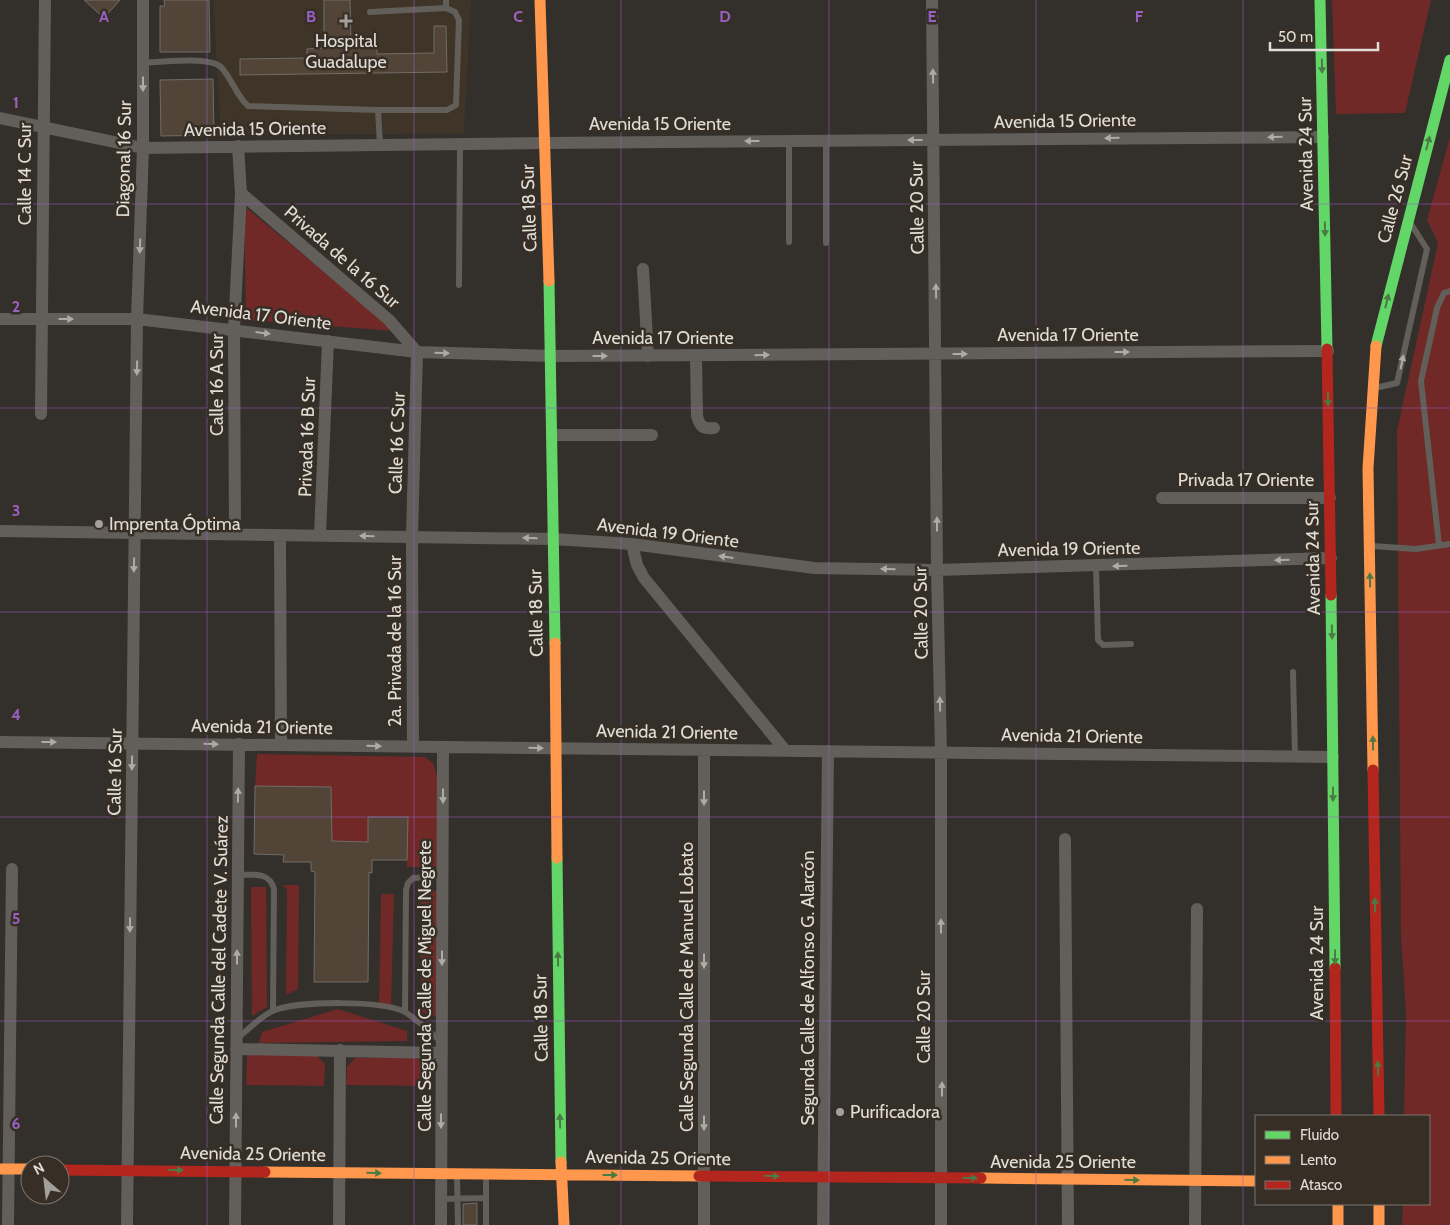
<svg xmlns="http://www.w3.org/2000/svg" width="1450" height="1225" font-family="Cabin,sans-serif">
  <rect width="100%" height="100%" fill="#332f2a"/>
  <path fill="#3e3427" d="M213,0H471L464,134L221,135Z"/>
  <path fill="#702927" d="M1332,0H1431L1405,113L1336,114Z
    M1450,137V1225H1402L1403,1204H1429V1116H1404L1406,1012L1401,938L1397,431L1438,243L1427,220Z
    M244,206L396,331L246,320Z
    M257,754L425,757L433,763L439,784L437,867H407V817H369L368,851L356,841H338L332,850L331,788L255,786Z
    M283,885H299L298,989L286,995L287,890Z
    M251,887H266L267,1007L252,1016Z
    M420,891H437V1017L421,1012Z
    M381,894H394L391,1007H379Z
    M338,1009L407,1031V1041L259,1043L262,1032Z
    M247,1055H316L325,1064L324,1086L246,1085Z
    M416,1057L429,1067V1086L346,1085L347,1067L355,1058Z"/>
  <path fill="#534438" stroke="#716c69" d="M84,0H120L104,18Z
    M164,0H209L210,52H160V6H165Z
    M324,0H350L351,45H377V54L434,53V26H446L447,72L240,75V59L307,58V49L324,48Z
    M213,79L214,135L161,136L160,80Z
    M255,786L331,787L332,841L368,842V817H408L407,860H372V873L369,872L368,982H314L315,872L311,871V862H283L284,855L254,854Z
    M477,1203V1225H463V1204Z"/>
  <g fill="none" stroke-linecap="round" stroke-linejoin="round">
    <path stroke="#625f5a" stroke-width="6" d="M446,0V8
      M370,12L446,8L455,12L459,20L456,105L447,110H378L380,145
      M143,63C160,62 209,56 221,67C232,79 236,95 248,106L378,110
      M826,141V243
      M789,242V141
      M459,285L460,144
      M1375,388L1397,383L1427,249L1411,224
      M1439,545L1421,381L1437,308L1444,293L1450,291
      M1372,546L1416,549L1450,544
      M1096,567L1098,640L1103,645L1131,644
      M1293,672L1295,757
      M238,875C253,875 269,871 274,889L273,1010
      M405,1012L406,890L408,883L413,878L443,876
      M237,1038C249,1030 261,1015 275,1010C299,1001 382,1000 405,1012C417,1019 429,1032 441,1041
      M457,1176L458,1225
      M486,1176V1225
      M441,1199L486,1198"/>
    <path stroke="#625f5a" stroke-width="12" d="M932,0L937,570L941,752V1225
      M0,118L143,148L545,143L1323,137
      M241,193L389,320L417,352L412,536L413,746
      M643,269L648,356
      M0,319H137L417,352L551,356L1328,351
      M696,356L697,416C700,427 703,429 714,428
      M41,414L45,0
      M552,435H652
      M1162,498H1330
      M0,531L553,539L632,544L814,568L937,570L1331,558
      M235,534L234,329L241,193L238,146
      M280,535L281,745
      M320,535L328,341
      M632,544L637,565L644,578L785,750
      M0,742L1333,757
      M704,750V1225
      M1065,839L1068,1225
      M236,1049L442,1053
      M8,1225L12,869
      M127,1225L137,319L143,148V0
      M235,1225L239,744
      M339,1225L340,1050
      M441,1225L443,747
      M823,1225L828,751
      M1195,1225L1197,909"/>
    <path stroke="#63d668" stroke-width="11" d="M1320,0L1327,349
      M549,281L555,643
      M1376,346L1450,60
      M1331,595L1335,968
      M557,858L561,1162"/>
    <path stroke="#ff974d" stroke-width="11" d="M540,0L549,281
      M555,643L557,858
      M1373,770L1368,468L1376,346
      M561,1162L564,1225
      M0,1169H30
      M265,1172L699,1176
      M981,1178L1256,1181
      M1338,1204V1225
      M1379,1204V1225"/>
    <path stroke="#b3261e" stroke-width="11" d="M1327,349L1331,595
      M1373,770L1379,1116
      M1335,968L1336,1116
      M60,1170L265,1172
      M699,1176L981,1178"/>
  </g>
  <defs><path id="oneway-solid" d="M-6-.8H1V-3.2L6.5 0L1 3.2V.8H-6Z" transform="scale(1.25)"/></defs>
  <g fill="#4b7a44">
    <use href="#oneway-solid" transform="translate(1322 66) rotate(89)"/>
    <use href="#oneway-solid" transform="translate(1428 143) rotate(-75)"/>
    <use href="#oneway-solid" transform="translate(1325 229) rotate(89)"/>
    <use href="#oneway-solid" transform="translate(1387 301) rotate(-76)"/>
    <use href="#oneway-solid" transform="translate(1328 399) rotate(89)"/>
    <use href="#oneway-solid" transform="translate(1370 580) rotate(-91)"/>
    <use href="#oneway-solid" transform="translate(1332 632) rotate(89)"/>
    <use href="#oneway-solid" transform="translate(1373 743) rotate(-91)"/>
    <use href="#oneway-solid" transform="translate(1333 794) rotate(90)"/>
    <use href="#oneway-solid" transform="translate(1375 905) rotate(-91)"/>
    <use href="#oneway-solid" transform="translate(1335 957) rotate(90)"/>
    <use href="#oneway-solid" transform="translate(558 959) rotate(-91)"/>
    <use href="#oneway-solid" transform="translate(1378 1068) rotate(-91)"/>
    <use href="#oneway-solid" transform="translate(560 1121) rotate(-91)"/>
    <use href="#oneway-solid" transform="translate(176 1170)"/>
    <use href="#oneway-solid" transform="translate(374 1173) rotate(1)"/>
    <use href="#oneway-solid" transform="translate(610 1175)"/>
    <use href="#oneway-solid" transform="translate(772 1176) rotate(1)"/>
    <use href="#oneway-solid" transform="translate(970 1178)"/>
    <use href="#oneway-solid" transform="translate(1132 1180) rotate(1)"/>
  </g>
  <g fill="#aeaaa4">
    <use href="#oneway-solid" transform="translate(933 76) rotate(-91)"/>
    <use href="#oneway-solid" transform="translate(143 84) rotate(90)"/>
    <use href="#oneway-solid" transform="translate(1275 137) rotate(179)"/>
    <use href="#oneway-solid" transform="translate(1112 138) rotate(179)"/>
    <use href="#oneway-solid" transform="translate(915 140) rotate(180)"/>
    <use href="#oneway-solid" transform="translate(752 141) rotate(180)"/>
    <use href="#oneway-solid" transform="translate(140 246) rotate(92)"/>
    <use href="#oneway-solid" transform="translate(936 291) rotate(-91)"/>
    <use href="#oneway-solid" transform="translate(66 319)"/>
    <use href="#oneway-solid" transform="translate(263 333) rotate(7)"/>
    <use href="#oneway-solid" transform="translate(1122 352)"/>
    <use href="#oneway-solid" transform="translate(442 353) rotate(1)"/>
    <use href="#oneway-solid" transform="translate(960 354)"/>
    <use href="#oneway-solid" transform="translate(762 355) rotate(-1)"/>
    <use href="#oneway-solid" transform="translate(600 356)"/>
    <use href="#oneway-solid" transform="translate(1402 362) rotate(-78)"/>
    <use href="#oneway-solid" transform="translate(137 368) rotate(91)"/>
    <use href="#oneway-solid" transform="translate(937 524) rotate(-90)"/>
    <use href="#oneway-solid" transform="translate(367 536) rotate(-179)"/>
    <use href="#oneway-solid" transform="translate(530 538) rotate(-179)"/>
    <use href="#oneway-solid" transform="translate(726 557) rotate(-172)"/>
    <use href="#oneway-solid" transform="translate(1282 560) rotate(178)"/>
    <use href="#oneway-solid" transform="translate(134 565) rotate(91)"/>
    <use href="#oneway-solid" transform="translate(1120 566) rotate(178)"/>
    <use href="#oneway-solid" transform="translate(888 569) rotate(-179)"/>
    <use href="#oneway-solid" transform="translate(940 704) rotate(-91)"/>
    <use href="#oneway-solid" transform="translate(49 742)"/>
    <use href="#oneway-solid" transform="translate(211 744) rotate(1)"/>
    <use href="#oneway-solid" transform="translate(374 746) rotate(1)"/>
    <use href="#oneway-solid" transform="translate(536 748) rotate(1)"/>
    <use href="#oneway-solid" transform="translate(132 763) rotate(91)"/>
    <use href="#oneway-solid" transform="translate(238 795) rotate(-89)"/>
    <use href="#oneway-solid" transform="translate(443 796) rotate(90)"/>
    <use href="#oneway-solid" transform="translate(704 798) rotate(90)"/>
    <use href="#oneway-solid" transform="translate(130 925) rotate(91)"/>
    <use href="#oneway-solid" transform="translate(941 926) rotate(-90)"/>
    <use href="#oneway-solid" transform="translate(237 957) rotate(-90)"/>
    <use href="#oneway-solid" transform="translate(442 958) rotate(90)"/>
    <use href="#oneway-solid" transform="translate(704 961) rotate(90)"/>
    <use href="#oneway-solid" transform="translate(942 1089) rotate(-90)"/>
    <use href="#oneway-solid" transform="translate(236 1120) rotate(-90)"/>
    <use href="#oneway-solid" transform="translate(441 1121) rotate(90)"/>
    <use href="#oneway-solid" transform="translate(704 1123) rotate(90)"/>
  </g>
  <path fill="none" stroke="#9961c6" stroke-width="1" stroke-opacity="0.55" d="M207,0V1225M414,0V1225M621,0V1225M829,0V1225M1036,0V1225M1243,0V1225M0,204H1450M0,408H1450M0,612H1450M0,817H1450M0,1021H1450"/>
  <g fill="#a39f9a" stroke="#372f26" stroke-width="2">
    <path d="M343.5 13.5h5v5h5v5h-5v5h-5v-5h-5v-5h5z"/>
    <circle cx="99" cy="524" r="5"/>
    <circle cx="840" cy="1112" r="5"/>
  </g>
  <g text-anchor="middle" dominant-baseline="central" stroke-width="5" stroke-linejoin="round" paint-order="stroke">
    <g font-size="18" fill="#e0dcd6" stroke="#372f26" text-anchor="start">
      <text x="346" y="41" text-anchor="middle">Hospital<tspan x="346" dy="21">Guadalupe</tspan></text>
      <text x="109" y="524">Imprenta Óptima</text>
      <text x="850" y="1112">Purificadora</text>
    </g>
    <g font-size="18" fill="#e0dcd6" stroke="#372f26">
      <text transform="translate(1065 121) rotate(-1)">Avenida 15 Oriente</text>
      <text x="660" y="124">Avenida 15 Oriente</text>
      <text transform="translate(255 129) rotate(-1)">Avenida 15 Oriente</text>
      <text transform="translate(1306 154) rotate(-91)">Avenida 24 Sur</text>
      <text transform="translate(124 159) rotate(-89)">Diagonal 16 Sur</text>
      <text transform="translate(25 174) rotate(-90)">Calle 14 C Sur</text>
      <text transform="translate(1395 199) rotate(-75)">Calle 26 Sur</text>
      <text transform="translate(529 208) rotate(-92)">Calle 18 Sur</text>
      <text transform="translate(917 208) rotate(-91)">Calle 20 Sur</text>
      <text transform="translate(342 257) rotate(41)">Privada de la 16 Sur</text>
      <text transform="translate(261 315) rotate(7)">Avenida 17 Oriente</text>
      <text x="1068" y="335">Avenida 17 Oriente</text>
      <text x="663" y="338">Avenida 17 Oriente</text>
      <text transform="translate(217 385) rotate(-90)">Calle 16 A Sur</text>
      <text transform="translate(307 437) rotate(-88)">Privada 16 B Sur</text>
      <text transform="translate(397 443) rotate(-88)">Calle 16 C Sur</text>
      <text x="1246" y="480">Privada 17 Oriente</text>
      <text transform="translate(668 533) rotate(7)">Avenida 19 Oriente</text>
      <text transform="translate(1069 549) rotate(-1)">Avenida 19 Oriente</text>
      <text transform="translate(1313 558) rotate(-91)">Avenida 24 Sur</text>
      <text transform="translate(536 613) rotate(-91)">Calle 18 Sur</text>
      <text transform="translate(921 613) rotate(-91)">Calle 20 Sur</text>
      <text transform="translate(395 641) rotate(-90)">2a. Privada de la 16 Sur</text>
      <text transform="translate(262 727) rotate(1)">Avenida 21 Oriente</text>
      <text transform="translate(667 732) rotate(1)">Avenida 21 Oriente</text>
      <text transform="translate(1072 736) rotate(1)">Avenida 21 Oriente</text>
      <text transform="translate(115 772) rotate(-89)">Calle 16 Sur</text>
      <text transform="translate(1317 963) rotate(-90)">Avenida 24 Sur</text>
      <text transform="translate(219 970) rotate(-89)">Calle Segunda Calle del Cadete V. Suárez</text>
      <text transform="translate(425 986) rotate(-90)">Calle Segunda Calle de Miguel Negrete</text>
      <text transform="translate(687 987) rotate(-90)">Calle Segunda Calle de Manuel Lobato</text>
      <text transform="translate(808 988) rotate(-90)">Segunda Calle de Alfonso G. Alarcón</text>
      <text transform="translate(924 1017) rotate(-90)">Calle 20 Sur</text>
      <text transform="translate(541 1018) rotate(-91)">Calle 18 Sur</text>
      <text transform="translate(253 1154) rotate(1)">Avenida 25 Oriente</text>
      <text transform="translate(658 1158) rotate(1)">Avenida 25 Oriente</text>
      <text x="1063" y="1162">Avenida 25 Oriente</text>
    </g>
  </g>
  <g font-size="16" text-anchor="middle" font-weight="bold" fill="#9961c6" stroke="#372f26" stroke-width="5" stroke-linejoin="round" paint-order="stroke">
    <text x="104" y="22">A</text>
    <text x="311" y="22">B</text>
    <text x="518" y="22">C</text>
    <text x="725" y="22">D</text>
    <text x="932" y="22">E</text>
    <text x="1139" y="22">F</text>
    <text x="16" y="108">1</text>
    <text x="16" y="312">2</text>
    <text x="16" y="516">3</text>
    <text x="16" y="720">4</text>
    <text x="16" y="924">5</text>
    <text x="16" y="1129">6</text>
  </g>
  <rect x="1255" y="1115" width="175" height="90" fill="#372f26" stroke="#7b746c"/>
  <rect x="1265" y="1131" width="25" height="8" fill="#63d668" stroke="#7b746c"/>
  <text x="1300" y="1140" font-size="15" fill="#e0dcd6">Fluido</text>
  <rect x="1265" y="1156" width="25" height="8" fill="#ff974d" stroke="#7b746c"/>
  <text x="1300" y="1165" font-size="15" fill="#e0dcd6">Lento</text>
  <rect x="1265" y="1181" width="25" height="8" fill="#b3261e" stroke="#7b746c"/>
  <text x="1300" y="1190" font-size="15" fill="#e0dcd6">Atasco</text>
  <g transform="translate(45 1180) rotate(332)"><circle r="24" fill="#372f26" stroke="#7b746c"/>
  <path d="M0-4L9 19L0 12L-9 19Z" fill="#a39f9a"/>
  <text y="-8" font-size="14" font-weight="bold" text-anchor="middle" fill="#e0dcd6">N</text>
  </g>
  <path d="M1270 42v8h108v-8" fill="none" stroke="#e0dcd6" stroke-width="2.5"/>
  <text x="1278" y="42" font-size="15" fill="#e0dcd6" stroke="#372f26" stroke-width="4" paint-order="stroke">50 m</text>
</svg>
